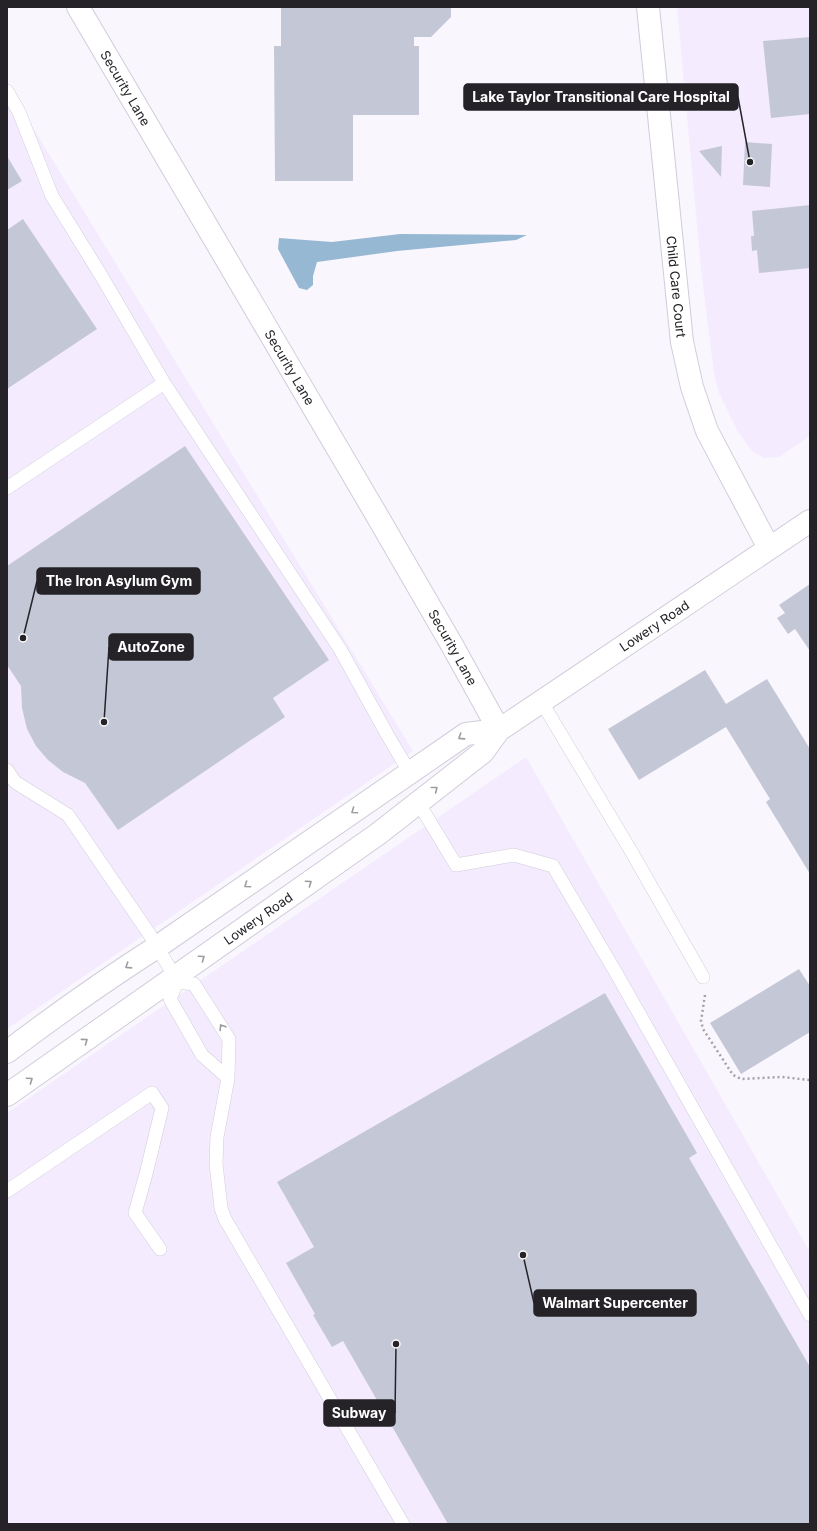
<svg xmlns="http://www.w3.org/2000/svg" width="817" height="1531" font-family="Inter,sans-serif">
  <rect width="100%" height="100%" fill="#f9f6fe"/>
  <path fill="#f4ecfe" d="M677,7H810V436L779,457L764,458L752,451L738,432L719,393L714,374L701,269Z
    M7,85L413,751L7,1029Z
    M526,757L810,1252V1524H7V1113Z"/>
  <path fill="#96b8d3" d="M400,234L527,235L516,240L397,251L317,262L313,276V285L307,290L299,288L278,249L279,238L332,242Z"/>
  <path fill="#c4c8d6" d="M281,7H451V17L431,37H414V46H419V115H353V181H275L274,46H281Z
    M810,37V114L771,118L763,41Z
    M745,142L772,144L770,187L743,185Z
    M722,146L721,177L699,151Z
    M7,156L22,181L7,190Z
    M810,205V268L759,273L757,250L752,251L751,236H754L752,211Z
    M23,219L97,329L7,389V230Z
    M185,446L329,660L273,698L285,717L118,830L85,783L63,772L48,760L36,746L27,729L22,708L21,686L7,665V566Z
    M810,584V651L795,629L788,634L777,618L785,613L779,605Z
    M705,670L726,704L767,679L810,749V874L766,802L770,799L726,727L639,780L608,729Z
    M799,969L810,986V1032L741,1074L710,1023Z
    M605,993L697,1153L689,1158L810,1367V1524H448L343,1341L332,1347L313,1315L315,1314L286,1263L314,1247L277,1182Z"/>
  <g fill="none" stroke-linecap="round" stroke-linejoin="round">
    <defs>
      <path id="service" d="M7,91L19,112L52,196L102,277L164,383L340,649L388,736L410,773
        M7,488L164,383
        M541,701L631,851L703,977
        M7,770L15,782L68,815L150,935L175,977L177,982L170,999L202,1055L228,1078
        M418,802L456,865L514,855L553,866L615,971L810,1315
        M177,982L194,984L229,1039L228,1078L217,1137L216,1164L221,1208L225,1219L403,1524
        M7,1191L152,1093L162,1108L146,1174L135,1213L160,1249"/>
      <g id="minor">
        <path id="s1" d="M78,7L372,507L452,645L499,730"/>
        <path id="s2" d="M648,7L682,342L692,387L707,431L769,548"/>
      </g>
      <g id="tertiary">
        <path d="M7,1052C56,1015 105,980 157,947L466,734L499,730"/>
        <path id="s3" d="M7,1095L378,834L483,752L499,730L810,521"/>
      </g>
    </defs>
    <use href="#service" stroke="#d1ccda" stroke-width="14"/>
    <use href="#minor" stroke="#d1ccda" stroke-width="24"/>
    <use href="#tertiary" stroke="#d1ccda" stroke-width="24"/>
    <path stroke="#a4a1a8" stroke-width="2.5" stroke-dasharray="2 3" stroke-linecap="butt" d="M705,995L701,1021L703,1029L733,1075L741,1079L782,1077L810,1080"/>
    <use href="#service" stroke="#fff" stroke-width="13"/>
    <use href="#minor" stroke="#fff" stroke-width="22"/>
    <use href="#tertiary" stroke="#fff" stroke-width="22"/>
  </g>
  <defs><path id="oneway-chevron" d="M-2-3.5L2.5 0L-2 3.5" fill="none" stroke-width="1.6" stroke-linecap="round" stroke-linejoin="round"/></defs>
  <g stroke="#9d9c9e">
    <use href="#oneway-chevron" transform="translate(461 737) rotate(147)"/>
    <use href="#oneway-chevron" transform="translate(435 789) rotate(-38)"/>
    <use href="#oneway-chevron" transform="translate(354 811) rotate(145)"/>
    <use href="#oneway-chevron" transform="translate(309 883) rotate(-35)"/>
    <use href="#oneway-chevron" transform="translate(247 885) rotate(145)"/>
    <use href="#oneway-chevron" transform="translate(202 958) rotate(-35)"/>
    <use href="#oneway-chevron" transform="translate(128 966) rotate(147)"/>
    <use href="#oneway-chevron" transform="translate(222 1027) rotate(-122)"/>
    <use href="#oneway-chevron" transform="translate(85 1041) rotate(-36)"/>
    <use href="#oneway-chevron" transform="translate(30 1080) rotate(-35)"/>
  </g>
  <g text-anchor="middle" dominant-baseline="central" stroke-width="4" stroke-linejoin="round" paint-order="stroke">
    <g font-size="13" fill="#252328" stroke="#fff">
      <text stroke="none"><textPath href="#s1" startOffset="94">Security Lane</textPath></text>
      <text stroke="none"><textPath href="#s2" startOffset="281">Child Care Court</textPath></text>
      <text stroke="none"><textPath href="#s1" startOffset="418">Security Lane</textPath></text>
      <text stroke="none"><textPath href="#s3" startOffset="801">Lowery Road</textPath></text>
      <text stroke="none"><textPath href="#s1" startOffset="742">Security Lane</textPath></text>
      <text stroke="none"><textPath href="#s3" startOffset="307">Lowery Road</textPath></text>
    </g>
  </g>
  <path fill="none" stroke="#252328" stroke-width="1.5" d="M750 162L738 97M23 638L37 581M104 722L109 647M523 1255L534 1303M396 1344L395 1413"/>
  <g fill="#252328" stroke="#fff" stroke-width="1.5">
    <circle cx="750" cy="162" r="4"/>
    <circle cx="23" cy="638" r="4"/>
    <circle cx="104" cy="722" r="4"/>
    <circle cx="523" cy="1255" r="4"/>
    <circle cx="396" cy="1344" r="4"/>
  </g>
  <g fill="#252328" stroke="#252328" stroke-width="1.5">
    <rect x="464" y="84" width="274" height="26" rx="4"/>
    <rect x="37" y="568" width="163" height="26" rx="4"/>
    <rect x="109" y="634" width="84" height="26" rx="4"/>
    <rect x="534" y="1290" width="162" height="26" rx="4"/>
    <rect x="324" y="1400" width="71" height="26" rx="4"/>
  </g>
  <g font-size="14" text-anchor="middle" font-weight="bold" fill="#fff">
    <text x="601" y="102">Lake Taylor Transitional Care Hospital</text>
    <text x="119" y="586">The Iron Asylum Gym</text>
    <text x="151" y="652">AutoZone</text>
    <text x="615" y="1308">Walmart Supercenter</text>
    <text x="359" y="1418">Subway</text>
  </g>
  <rect width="817" height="1531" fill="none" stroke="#252328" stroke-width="16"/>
</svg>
